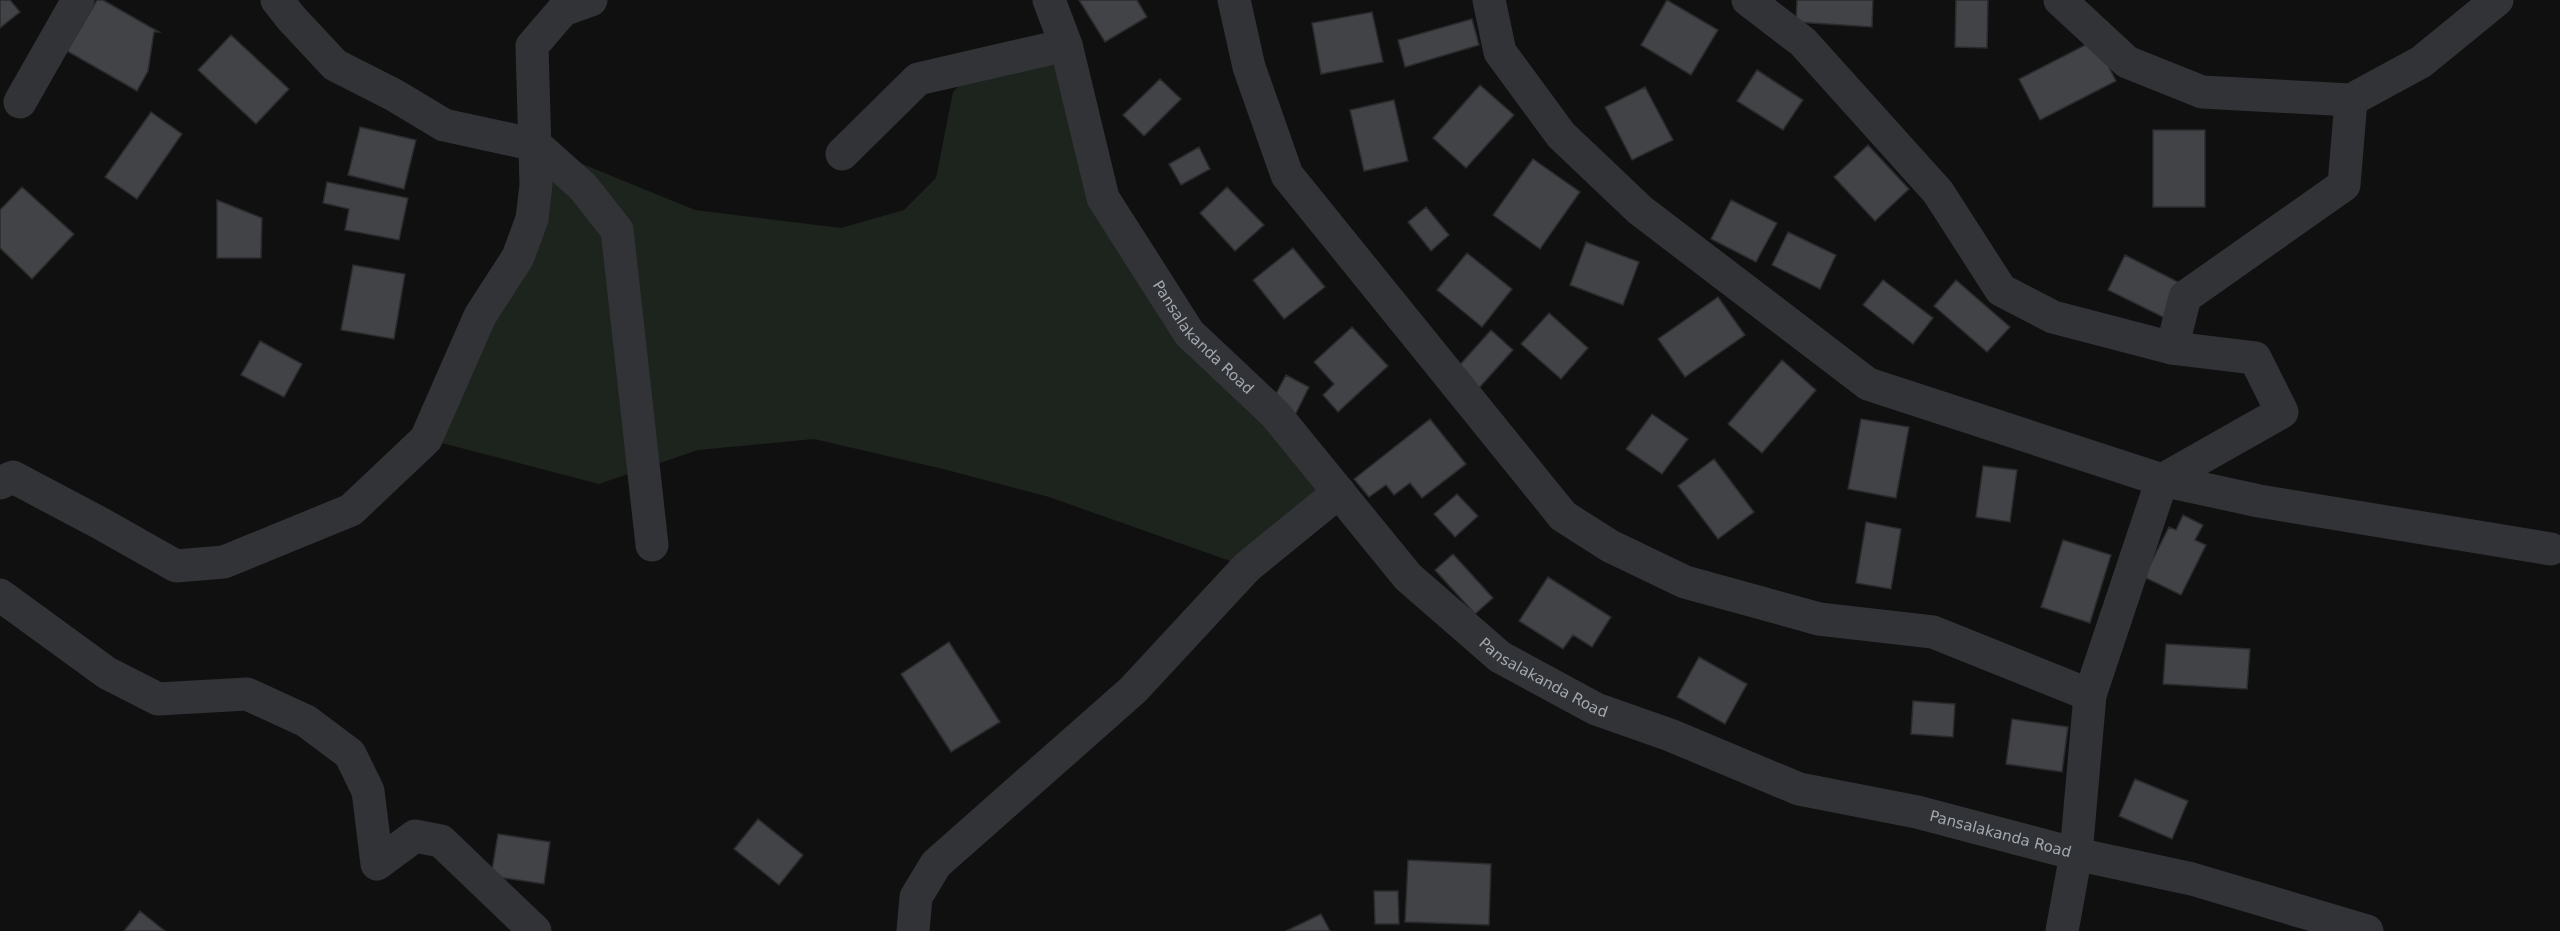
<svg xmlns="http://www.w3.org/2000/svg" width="2560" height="931" font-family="'DejaVu Sans',sans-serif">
  <rect width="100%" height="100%" fill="#101011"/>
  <path fill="#1d231d" d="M1066,45L1084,123L1150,275L1339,492L1247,567L1049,497L943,469L814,439L698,450L599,484L426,439L518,257L536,145L695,210L841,228L904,210L936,178L953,92L978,65Z"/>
  <path fill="#424347" stroke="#2a2b2d" stroke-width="1.5" d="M0,0H10L20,12L0,28Z
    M97,0H103L159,32H154L148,71L137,91L67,51Z
    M1079,0H1137L1147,17L1105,42Z
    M1667,0L1718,30L1691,75L1641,45Z
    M1797,0H1873L1872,27L1796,22Z
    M1956,0H1988L1987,48L1955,47Z
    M1372,12L1383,62L1321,74L1312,23Z
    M1472,19L1479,45L1405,67L1398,40Z
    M231,35L289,89L256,124L198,70Z
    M2095,40L2116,81L2040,120L2019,79Z
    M1757,70L1803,100L1783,130L1737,101Z
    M1160,79L1181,99L1144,136L1123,115Z
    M1480,85L1514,115L1466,168L1433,138Z
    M1645,87L1673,140L1632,160L1605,107Z
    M1394,100L1408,161L1364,171L1350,110Z
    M151,112L182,134L137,199L105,177Z
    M360,127L416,140L404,189L348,175Z
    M2153,130H2205V207H2153Z
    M1868,145L1909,189L1875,221L1834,177Z
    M1199,147L1210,169L1181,185L1169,164Z
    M1533,159L1580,192L1540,249L1493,215Z
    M327,182L408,198L399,240L345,230L349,209L323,203Z
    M22,187L74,234L32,279L0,248V210Z
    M1227,187L1264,225L1235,251L1200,213Z
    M217,200L262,218L261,258H217Z
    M1731,200L1777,223L1756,262L1711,239Z
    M1426,207L1449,235L1431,251L1408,222Z
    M1788,232L1836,255L1820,289L1772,265Z
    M1586,242L1639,262L1623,305L1570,285Z
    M1293,248L1325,287L1284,319L1253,280Z
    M1467,253L1512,289L1482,327L1437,290Z
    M2125,255L2182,284L2165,318L2108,290Z
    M353,265L405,274L394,339L341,330Z
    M1883,280L1933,318L1913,344L1863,305Z
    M1956,280L2010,327L1987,352L1934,306Z
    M1718,297L1745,335L1685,377L1658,339Z
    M1549,313L1588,348L1561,379L1521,344Z
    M1352,327L1388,366L1338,412L1323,395L1334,384L1314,362Z
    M1491,330L1513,350L1479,388L1457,368Z
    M260,341L302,364L284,397L241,375Z
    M1782,360L1816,390L1762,453L1728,424Z
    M1286,375L1309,387L1294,417L1270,405Z
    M1652,414L1688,439L1662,474L1626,449Z
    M1430,419L1466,464L1422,498L1410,483L1394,495L1386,485L1369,497L1354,479Z
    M1861,419L1909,427L1896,498L1848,489Z
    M1714,459L1754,512L1718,539L1678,486Z
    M1983,466L2017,470L2010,522L1976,517Z
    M1457,494L1478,516L1455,537L1434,514Z
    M2183,515L2203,525L2195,540L2206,545L2181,595L2144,577L2169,527L2176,530Z
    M1866,522L1901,529L1891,589L1856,583Z
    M2063,540L2111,555L2090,623L2041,607Z
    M1453,554L1493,598L1475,614L1435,570Z
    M1548,577L1611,617L1592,647L1573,635L1563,649L1519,621Z
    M949,642L1000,722L951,752L901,674Z
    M2166,644L2250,649L2247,689L2163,684Z
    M1699,657L1747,684L1725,724L1677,697Z
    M1913,701L1955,704L1953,737L1911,734Z
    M2012,719L2068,727L2062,772L2006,764Z
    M2135,779L2188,801L2172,839L2119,816Z
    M758,819L803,855L779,885L734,849Z
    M498,834L550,842L544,884L491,876Z
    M1408,860L1491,864L1489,925L1405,922Z
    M1374,891H1398L1399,924H1375Z
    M140,911L165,931H124Z
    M1321,914L1330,931H1286Z"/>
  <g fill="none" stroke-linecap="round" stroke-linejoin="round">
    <g stroke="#313336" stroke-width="33">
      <path d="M277,0L292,19L335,65L394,95L444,125L536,145L583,187L617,230L652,545"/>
      <path id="s1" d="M1049,0L1066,45L1103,198L1189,333L1275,414L1408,577L1500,657L1596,709L1670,735L1799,789L1917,812L2076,854L2192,879L2367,931"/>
      <path d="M1234,0L1249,67L1287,175L1563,516L1610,546L1685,582L1819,619L1933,632L2090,695"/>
      <path d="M1489,0L1500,52L1561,135L1640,210L1868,384L2162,480L2259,501L2551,549"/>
      <path d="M1748,0L1803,42L1938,192L2001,290L2053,317L2172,348"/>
      <path d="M2060,0L2127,62L2202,92L2351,100L2421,62L2497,0"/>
      <path d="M20,102L78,0"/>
      <path d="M842,154L918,79L1066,45"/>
      <path d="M0,483L13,477L98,522L176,566L224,562L351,510L426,439L480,316L518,257L532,219L536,185L532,46L563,10L591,0"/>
      <path d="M0,595L107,673L158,699L247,694L306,721L350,754L368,791L377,864L415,836L441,841L535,931"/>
      <path d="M913,931L916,897L936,864L1133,690L1247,567L1339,492"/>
      <path d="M2062,931L2076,854L2090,695L2162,480L2282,412L2255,358L2172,348L2185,297L2344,185L2351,100"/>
    </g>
  </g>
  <g text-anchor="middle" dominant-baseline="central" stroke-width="4.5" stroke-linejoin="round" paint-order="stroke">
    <g font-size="15" fill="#a3a9b1" stroke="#0b0b0c">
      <text stroke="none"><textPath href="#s1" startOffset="378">Pansalakanda Road</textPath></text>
      <text stroke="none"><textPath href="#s1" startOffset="864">Pansalakanda Road</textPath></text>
      <text stroke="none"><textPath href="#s1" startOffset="1350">Pansalakanda Road</textPath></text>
    </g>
  </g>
</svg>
